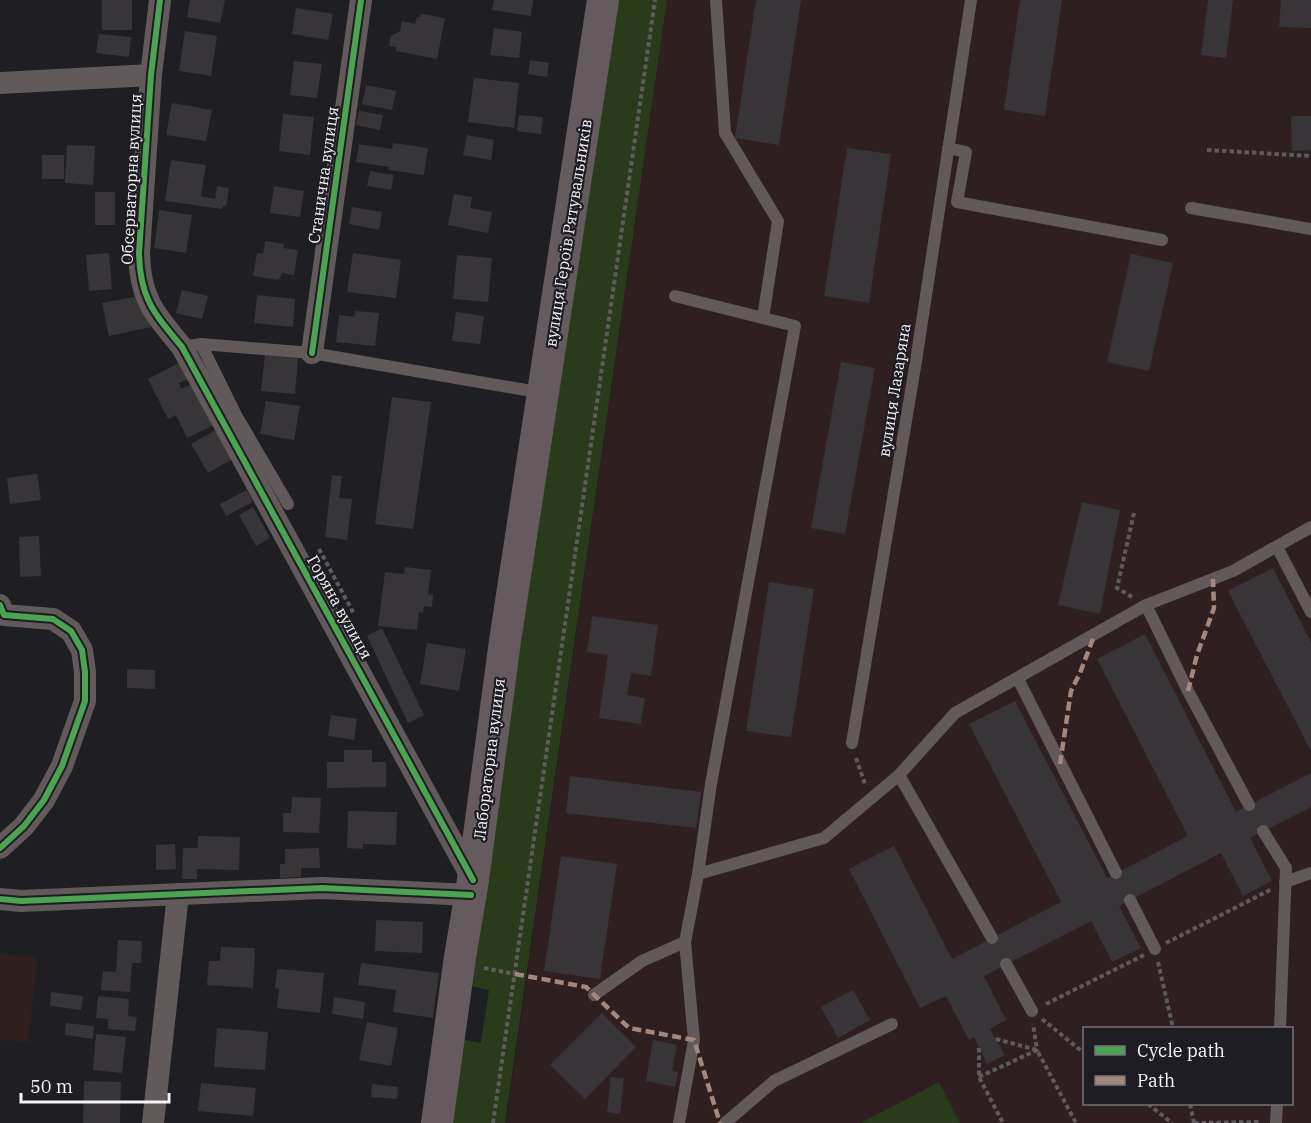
<svg xmlns="http://www.w3.org/2000/svg" width="1311" height="1123" font-family="'IBM Plex Serif',serif">
  <rect width="100%" height="100%" fill="#1f1e23"/>
  <path fill="#2f201d" d="M0,954L38,956L28,1042L0,1040Z"/>
  <path fill="#2f1f21" fill-rule="evenodd" d="M667,0H1311V1123H506ZM1084,1028H1292V1104H1084Z"/>
  <path fill="#2a3b1b" d="M613,0H667L505,1123H452L463,1040L481,1043L489,990L471,986Z
    M939,1082L960,1123H861Z"/>
  <path fill="#373538" d="M102,0H132V30H102Z
    M190,0H225L220,23L187,17Z
    M494,0H533L531,16L492,10Z
    M756,0H801L779,145L735,138Z
    M1020,0H1062L1045,116L1004,110Z
    M1208,0H1233L1226,58L1201,55Z
    M1281,0H1311V28L1279,27Z
    M296,8L333,14L328,40L292,34Z
    M421,14L445,18L437,59L396,51V47L389,46L391,36L400,31L402,21L415,24L417,17H420Z
    M494,28L522,32L519,58L490,55Z
    M185,31L217,36L211,76L179,71Z
    M99,34L131,37L129,57L96,53Z
    M530,60L549,63L547,77L528,74Z
    M294,61L322,64L317,98L290,95Z
    M474,78L519,83L514,128L468,122Z
    M366,85L396,91L392,110L362,104Z
    M172,103L212,110L206,141L166,135Z
    M359,111L383,115L380,130L356,125Z
    M283,114L314,117L310,155L279,151Z
    M519,115L543,117L541,134L517,131Z
    M1291,116H1311V150L1292,151Z
    M467,135L494,140L491,160L463,155Z
    M393,143L428,148L424,175L388,170L389,167L356,162L359,144L392,149Z
    M67,145L95,146L93,185L65,183Z
    M847,148L891,154L869,303L824,296Z
    M42,155H64V179H42Z
    M171,160L206,165L201,196L215,199L217,186L229,188L226,206H223L222,209L165,201Z
    M370,171L394,175L391,190L367,186Z
    M274,186L304,191L300,217L270,213Z
    M95,192H115V225H95Z
    M454,194L472,197L470,208L492,212L488,233L448,225Z
    M352,207L382,212L379,230L349,224Z
    M159,210L192,215L186,253L154,248Z
    M265,241L284,244L283,248L298,250L294,275L282,273L279,280L253,276L257,253L263,254Z
    M109,253L112,289L89,291L86,255Z
    M353,253L401,260L396,298L347,292Z
    M1131,254L1173,263L1149,371L1107,362Z
    M457,255L492,258L488,302L453,299Z
    M182,290L208,296L202,319L176,313Z
    M144,295L151,327L109,336L102,303Z
    M257,295L295,299L293,327L254,323Z
    M355,311L379,313L375,346L336,342L339,315L354,317Z
    M456,312L484,316L480,344L452,341Z
    M265,355L298,358L295,394L261,391Z
    M187,359L195,376L179,383L181,389L198,381L218,423L187,438L176,415L168,419L148,379Z
    M841,362L875,368L845,534L811,528Z
    M392,397L431,402L413,529L375,524Z
    M266,401L300,406L294,440L260,434Z
    M219,428L236,457L208,473L191,444Z
    M37,474L41,500L10,504L7,478Z
    M332,475L342,476L339,498L352,499L347,540L325,537Z
    M247,490L253,502L226,516L220,504Z
    M1082,502L1120,510L1100,614L1058,605Z
    M253,507L270,538L256,546L239,515Z
    M39,536L41,576L20,577L19,537Z
    M405,567L431,570L428,594L433,595L432,607L424,606L423,613L419,612L417,630L378,626L385,572L404,574Z
    M1273,568L1311,642V751L1228,591Z
    M769,582L814,589L791,737L746,731Z
    M592,616L658,625L651,676L631,673L627,695L645,698L641,724L599,718L608,655L587,652Z
    M382,628L424,715L408,723L367,636Z
    M1145,634L1236,812L1311,773V807L1250,838L1272,881L1243,896L1221,853L1119,906L1141,948L1112,962L1091,921L984,976L1006,1020L990,1029L1005,1055L987,1064L974,1037L969,1040L946,996L920,1008L849,869L894,846L952,959L1061,902L969,724L1015,701L1107,878L1188,836L1097,659Z
    M427,643L466,649L459,691L420,684Z
    M127,669L155,670V689L127,688Z
    M331,715L357,719L354,740L328,736Z
    M344,750H372V762H386V787L327,788V762H344Z
    M570,776L701,792L696,828L566,813Z
    M292,797L321,798L319,833L283,832V813H291Z
    M348,811L397,812L396,845L363,844V849L347,848Z
    M198,836L240,837L239,870L197,869V879H182L183,848H198Z
    M175,844L176,869L156,870V845Z
    M319,848L320,868H301V877L280,878V864H285V849Z
    M561,856L617,864L600,979L544,971Z
    M376,920L423,922L422,953L375,951Z
    M118,940L142,941L141,963H132L130,992L101,990L103,971L116,972Z
    M221,947L255,948L253,988L207,985L209,961H220Z
    M361,963L439,973L433,1018L393,1012L396,990L358,985Z
    M277,969L324,973L320,1013L277,1008L279,989L275,988Z
    M853,990L870,1020L838,1038L821,1007Z
    M51,992L83,996L81,1010L50,1006Z
    M98,996L129,999L128,1016L137,1017L135,1031L108,1029V1019L96,1018Z
    M334,997L365,1002L363,1019L332,1014Z
    M602,1013L636,1047L585,1099L550,1065Z
    M367,1022L398,1028L391,1066L359,1060Z
    M66,1023L94,1026L93,1039L65,1035Z
    M217,1028L268,1032L265,1070L214,1067Z
    M96,1034L126,1037L122,1073L93,1070Z
    M653,1040L677,1045L672,1071L678,1072L675,1087L646,1081Z
    M611,1077L624,1078L620,1114L607,1112Z
    M84,1081L121,1082L120,1123H83Z
    M201,1083L256,1088L253,1116L198,1111Z
    M372,1084L398,1087L397,1099L371,1097Z"/>
  <g fill="none" stroke-linecap="round" stroke-linejoin="round">
    <path stroke="#5f5a5d" stroke-width="4" stroke-dasharray="4.5 3" stroke-linecap="butt" d="M1207,150L1311,156
      M319,549L354,614
      M1132,597L1117,588L1134,513
      M856,758L865,784
      M1166,943L1272,889
      M1158,962L1173,1028
      M484,968L515,974
      M1046,1004L1144,955
      M1042,1019L1084,1053
      M996,1039L1037,1050L1076,1123
      M979,1048V1077L1003,1123
      M979,1077L1037,1050L1033,1024
      M1148,1104L1172,1123
      M1190,1104L1194,1123
      M493,1123L655,0
      M1194,1123L1261,1122"/>
    <path stroke="#61595a" stroke-width="12" d="M716,0L725,133L778,221L763,318
      M948,148L966,152L957,202L1162,240
      M1191,208L1311,229
      M675,296L795,326L711,784L698,874L685,942L694,1040L679,1123
      M201,344L236,415L288,504
      M182,347L201,344L312,353L543,393
      M1277,547L1311,612
      M1146,605L1188,691L1249,805
      M1018,679L1116,873
      M852,743L916,361L971,0
      M899,775L992,938
      M1263,831L1286,868L1280,1028
      M698,874L824,838L899,775L955,713L1146,605L1233,571L1311,527
      M1285,882L1311,873
      M1130,900L1155,949
      M1006,964L1032,1011
      M594,995L642,961L685,942
      M725,1123L774,1081L892,1024
      M1276,1123L1277,1104"/>
    <path stroke="#61595a" stroke-width="22" d="M160,0L151,75L139,253C140,299 154,313 182,347L473,880
      M0,83L151,75
      M312,353L361,0
      M0,605L4,615L53,619L71,631L82,650L85,672V701L62,766L44,800L24,826L0,848
      M0,899L21,901L322,888L471,895
      M153,1123L178,894"/>
    <path stroke="#655a5e" stroke-width="32" d="M437,1123L460,957L473,880L505,641L603,0"/>
    <path stroke="#a5887d" stroke-width="4.5" stroke-dasharray="9 4.5" stroke-linecap="butt" d="M1188,691L1197,655L1214,608L1213,579
      M1060,764L1071,691L1080,673L1094,636
      M515,974L586,987L629,1028L694,1040L720,1123"/>
    <defs>
      <path id="cycleway" d="M160,0L151,75L139,253C140,299 154,313 182,347L473,880
        M312,353L361,0
        M0,605L4,615L53,619L71,631L82,650L85,672V701L62,766L44,800L24,826L0,848
        M0,899L21,901L322,888L471,895"/>
    </defs>
    <use href="#cycleway" stroke="#1e1d24" stroke-width="10"/>
    <use href="#cycleway" stroke="#4ca352" stroke-width="6"/>
  </g>
  <g text-anchor="middle" dominant-baseline="central" stroke-width="4.5" stroke-linejoin="round" paint-order="stroke">
    <g font-size="16" fill="#f5f4f9" stroke="#1e1d24">
      <text transform="translate(323 175) rotate(-82)">Станична вулиця</text>
      <text transform="translate(131 179) rotate(-87)">Обсерваторна вулиця</text>
      <text transform="translate(568 233) rotate(-81)">вулиця Героїв Рятувальників</text>
      <text transform="translate(894 390) rotate(-81)">вулиця Лазаряна</text>
      <text transform="translate(340 607) rotate(61)">Горяна вулиця</text>
      <text transform="translate(489 759) rotate(-83)">Лабораторна вулиця</text>
    </g>
  </g>
  <rect x="1083" y="1027" width="210" height="78" fill="#1e1d24" stroke="#747379" stroke-width="1.5"/>
  <rect x="1095" y="1046" width="30" height="9" fill="#4ca352" stroke="#747379" stroke-width="1.5"/>
  <text x="1137" y="1057" font-size="18" fill="#f5f4f9">Cycle path</text>
  <rect x="1095" y="1076" width="30" height="9" fill="#a5887d" stroke="#747379" stroke-width="1.5"/>
  <text x="1137" y="1087" font-size="18" fill="#f5f4f9">Path</text>
  <path d="M21 1093v9h148v-9" fill="none" stroke="#f5f4f9" stroke-width="3"/>
  <text x="30" y="1093" font-size="18" fill="#f5f4f9" stroke="#1e1d24" stroke-width="4.5" paint-order="stroke">50 m</text>
</svg>
